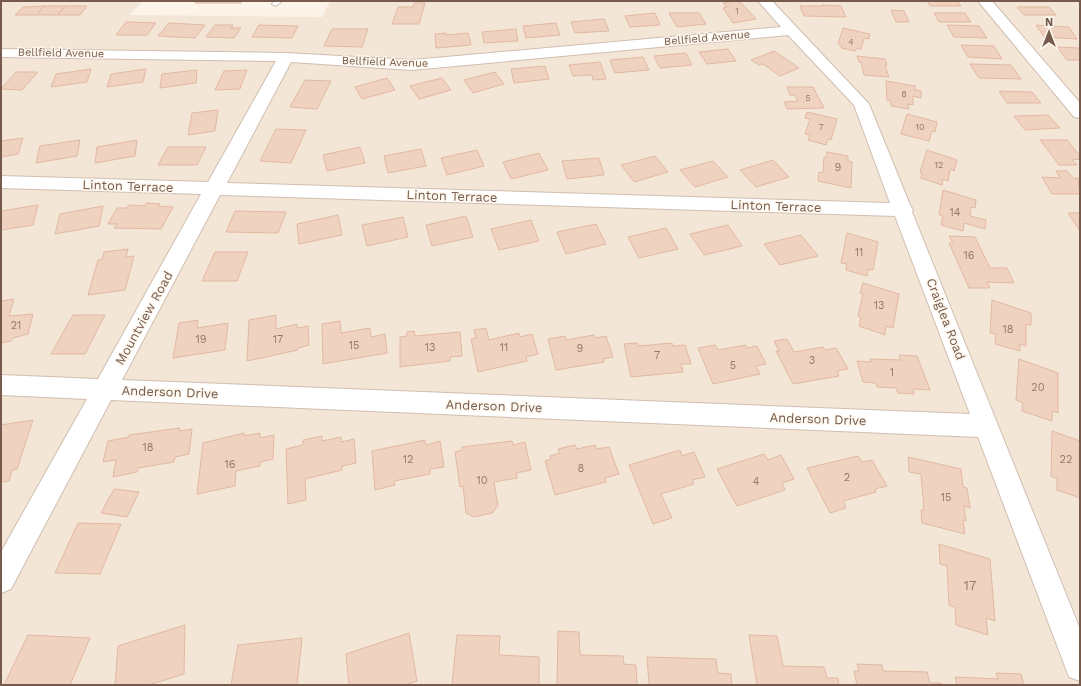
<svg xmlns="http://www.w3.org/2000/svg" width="1081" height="686" font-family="'Work Sans',sans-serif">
  <rect width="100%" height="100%" fill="#fcf4e8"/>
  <path fill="#f3e6d7" d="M1,1H143L129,15L322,17L330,1H1080V685H1Z"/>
  <path fill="#f0d2c1" stroke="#e2b9a1" d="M197,1H242L241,3H195Z
    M736,1L742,4L756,19L733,23L723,8L727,7L723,3Z
    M927,1H957L961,6H930Z
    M414,3H425L419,24H392L398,7H413Z
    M822,5L841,6L846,17L804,16L800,6H823Z
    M44,6L37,15H15L23,7Z
    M44,6H65L58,15H37Z
    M65,6H87L80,15H58Z
    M1017,7H1049L1056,15H1024Z
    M891,10L904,11L909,22H896Z
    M655,13L660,25L630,27L625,16Z
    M669,13H699L706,24L677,27Z
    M934,13H965L971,22H939Z
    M604,19L609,31L575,33L571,22Z
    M126,22L156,23L147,35H116Z
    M169,23L205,25L195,38L158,36Z
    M556,23L560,35L526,38L523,26Z
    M215,25H233L231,28H241L234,38L206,37Z
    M259,25L298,26L292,38L252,37Z
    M947,25L979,26L987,38L954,37Z
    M1036,25L1069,27L1077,39L1044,37Z
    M843,28L870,34L869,39L864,38L861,49L857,48L855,51L841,48L842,45L838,44Z
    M332,29H368L362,47L324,46Z
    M516,29L518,41L484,43L482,32Z
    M446,33V35L468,33L471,45L436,48L435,34Z
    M961,45L994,46L1002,59L968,57Z
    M1057,47L1080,48V60H1067Z
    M728,49L736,61L707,64L699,52Z
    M774,51L799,68L780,76L763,64L759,65L751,60Z
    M686,53L692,65L660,68L654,56Z
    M857,56L885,59L887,65H885L889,77L864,75L861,62H859Z
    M643,57L649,70L615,73L610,60Z
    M600,62L606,79L593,80L592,75L573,76L569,65Z
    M970,64L1011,65L1021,79L979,78Z
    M545,66L549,79L514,83L511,69Z
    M91,69L87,82L51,87L56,74Z
    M146,69L143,82L107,87L111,74Z
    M197,70L196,83L160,88L162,74Z
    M247,70L240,89L215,90L224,71Z
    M16,72H38L22,90L1,89Z
    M495,72L504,84L473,93L464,80Z
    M387,78L395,90L362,99L355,87Z
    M442,78L451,90L419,99L410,86Z
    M305,80L331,81L317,109L290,107Z
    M886,81L915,86V90L921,91V98L913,96V105L908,104L909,109L891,106V101L887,100Z
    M787,87H813L824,108L787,109L784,102L798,101L795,95H790Z
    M999,91L1032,92L1041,103H1007Z
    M218,110L215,131L188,135L192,113Z
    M807,112L837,119L831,140L828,139L826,145L808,140L810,135L805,134L810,119L805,118Z
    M907,114L937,122L935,132L932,131L929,141L901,134Z
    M1048,115L1060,128L1025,130L1014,116Z
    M276,129L306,130L291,163L260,161Z
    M23,138L18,154L1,157V141Z
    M80,140L77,156L36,163L40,146Z
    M137,140L135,156L95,163L97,147Z
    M1040,140H1067L1080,156V159L1072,160L1077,165H1059Z
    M168,147H206L197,165H158Z
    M360,147L365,163L327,171L323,155Z
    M421,149L426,166L388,173L384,156Z
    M477,150L484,166L447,175L441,158Z
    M927,150L957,160L954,171L950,169L948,181L943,179L942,185L921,178L922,173L920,172Z
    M827,152L848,156V161L852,162L851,188L818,181L819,172L823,173L824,157H827Z
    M539,153L548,170L511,179L503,162Z
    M655,156L668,172L634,182L621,165Z
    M599,158L604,175L567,179L562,161Z
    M773,160L789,177L756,187L740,170Z
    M713,161L728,177L695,187L680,170Z
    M1056,171H1067L1073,178H1078L1080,194H1052L1042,177L1060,178Z
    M943,190L976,200L975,208L971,207L970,216L986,220L985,229L964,223L963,231L941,225L943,216L939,215Z
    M146,203L160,204L158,206L173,207L161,229L114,228L117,224H108L117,208H127L129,205L145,206Z
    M38,205L33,225L1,230V211Z
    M103,206L99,226L55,234L60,214Z
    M235,211L286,212L278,233L226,232Z
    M1068,213H1080V231Z
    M338,215L342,235L299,244L297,224Z
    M466,216L473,237L432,246L426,225Z
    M403,217L408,237L367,246L362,225Z
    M531,220L539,241L499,250L491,229Z
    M596,224L606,244L566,254L557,232Z
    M728,225L742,246L704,255L690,234Z
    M666,228L678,249L639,258L628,237Z
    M847,233L878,242L873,270L868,269L867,276L846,270L847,264L841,263Z
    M801,235L818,256L780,265L764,244Z
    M949,236L975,237L990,268H1007L1014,283L987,282L990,288H969L949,243H953Z
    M128,249L126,257L134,256L125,290L88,295L98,260H102L104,252Z
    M215,252H248L237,281H202Z
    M863,283L899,294L893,328L886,326L885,335L859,326L861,317L858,316L863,294L860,293Z
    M14,299L9,316L33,314L28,334L13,338L11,341L1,343V301Z
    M992,300L1031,313V325L1026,324V346L1020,344V351L995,344L996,334L990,333Z
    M73,315H105L85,354H51Z
    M276,315V329L297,324V328L308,326L309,345L298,348V350L247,361L249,320Z
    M198,320L197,328L228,323L225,350L173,358L179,323Z
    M340,321L341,333L370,328L371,337L385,334L387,353L323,364L322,324Z
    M486,328L489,340L519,333L520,337L532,334L538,354L526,357L527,361L478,372L471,339L476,338L474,330Z
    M414,331L415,336L460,332L462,356L450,357V361L400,367V337L407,336V332Z
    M594,335L595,338L606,336L613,357L603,359L604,362L556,370L548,339L565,336L566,340Z
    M787,339L794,352L823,347L825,350L836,348L848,369L837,371L839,376L793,384L776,351H779L774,341Z
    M637,343L638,346L672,343L673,346L685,345L691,364H681L683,372L631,377L624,344Z
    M715,345L718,350L746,345L747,348L757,346L766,364L756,366L760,374L713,384L698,348Z
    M899,355L917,356L930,390L913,389L914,394L898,393L896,388L877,387L876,383L863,382L857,361L871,362L870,359L901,360Z
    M1019,359L1058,373V413L1052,411V421L1022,411L1023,403L1016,400Z
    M33,420L17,469L12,470L9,481L1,482V425Z
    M180,428L179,431L192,429L189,454L175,457L174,462L138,468L137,472L113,477L116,460L103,462L108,441L129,437V435Z
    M1052,431L1080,441V498L1057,490V479L1051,476Z
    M244,433V436L260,433V438L274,435L273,459L260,462V466L236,471L235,486L197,494L203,443Z
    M322,436V441L341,437V442L354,439L356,463L342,466V470L305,479L306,500L288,504L286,449L303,445V440Z
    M425,440L426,445L440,441L444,467L430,469V474L394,481L395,485L375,490L372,451Z
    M512,441L513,445L525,442L531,470L516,473L517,478L494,482L498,506L492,513L474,517L466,513L463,486L460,487L455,452L462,450V447Z
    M575,445L577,449L595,445L596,449L609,447L619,474L605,478L606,482L555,495L545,461L551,459L550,456L560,453L558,449Z
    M680,450L682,456L694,452L705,477L692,480L694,484L661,494L672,518L653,524L629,465Z
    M764,454L768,460L781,455L794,479L782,483L785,490L737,506L717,469Z
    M858,456L862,462L872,460L887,486L875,489L876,492L843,501L846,508L830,513L807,468Z
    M908,457L961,469L963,487L967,488L970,508L964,506L966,521L963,520L965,534L922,523L921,510H924L921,474L909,472Z
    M114,489L139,492L127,517L101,513Z
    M78,523L121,524L100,574L55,573Z
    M939,544L990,559L995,621L986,618L988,635L956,625L955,607L949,605L947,566L940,564Z
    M185,625L184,674L149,685H115L118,646Z
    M558,631L579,632L580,655L623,656L624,664L636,665L637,685H557Z
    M409,633L417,681L406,685H349L346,654Z
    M28,635L90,638L70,685H4Z
    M457,635L500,636L499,655L539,657V685H452Z
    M749,635L777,636L783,666L824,667L827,678H838L839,685H757Z
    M302,638L297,685H231L238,645Z
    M647,657L716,659L718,673L731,674L732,685H649Z
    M857,664L882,665L883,671L927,672L930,683H941L942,685H857L854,671H859Z
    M996,673L1021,674L1024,685H957L955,677L998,679Z"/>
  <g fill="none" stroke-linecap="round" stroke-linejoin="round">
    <defs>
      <path id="service" d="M274,1H282L276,6L272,4Z"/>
      <path id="minor" d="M758,1H772L869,104L910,205L913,210L912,212L1080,629V681L1069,677L978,437L111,400L11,589L1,593V552L87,399L1,395V375L98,379L201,194L1,188V176L208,182L276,61L1,57V49L286,53L412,60L781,27ZM788,35L854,105L890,203L227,183L291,62L412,70ZM220,195L895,216L970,414L122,380Z
        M978,1H992L1080,103V118L1074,117Z"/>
    </defs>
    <use href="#service" stroke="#d0beb1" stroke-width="2"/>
    <use href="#minor" stroke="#d0beb1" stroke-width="2"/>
    <use href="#service" fill="#fff" fill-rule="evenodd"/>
    <use href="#minor" fill="#fff" fill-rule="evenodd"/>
  </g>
  <g text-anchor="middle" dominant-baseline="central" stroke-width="3" stroke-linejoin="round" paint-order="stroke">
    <g font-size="9" fill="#94786a">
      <text x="737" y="11">1</text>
      <text x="851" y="42">4</text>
      <text x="904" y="94">8</text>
      <text x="808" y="98">5</text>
      <text x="821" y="127">7</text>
      <text x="920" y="127">10</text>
      <text x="939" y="165">12</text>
    </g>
    <g font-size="11" fill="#755a4d" stroke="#fef8ee">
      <text transform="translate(707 38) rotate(-5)">Bellfield Avenue</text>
      <text transform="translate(61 53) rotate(1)">Bellfield Avenue</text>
      <text transform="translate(385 62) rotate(2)">Bellfield Avenue</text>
    </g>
    <g font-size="11" fill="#94786a">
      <text x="838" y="167">9</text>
      <text x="955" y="212">14</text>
      <text x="859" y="252">11</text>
      <text x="969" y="255">16</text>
      <text x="879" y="305">13</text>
      <text x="16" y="325">21</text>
      <text x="1008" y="329">18</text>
      <text x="201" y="339">19</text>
      <text x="278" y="339">17</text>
      <text x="354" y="345">15</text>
      <text x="430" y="347">13</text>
      <text x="504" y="347">11</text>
      <text x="580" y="348">9</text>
      <text x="657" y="355">7</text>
      <text x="812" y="360">3</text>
      <text x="733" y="365">5</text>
      <text x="892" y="372">1</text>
      <text x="1038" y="387">20</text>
      <text x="148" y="447">18</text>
      <text x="408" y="459">12</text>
      <text x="1066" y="459">22</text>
      <text x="230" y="464">16</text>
      <text x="581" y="468">8</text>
      <text x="847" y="477">2</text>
      <text x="482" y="480">10</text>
      <text x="756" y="481">4</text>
      <text x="946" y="497">15</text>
    </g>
    <g font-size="13" fill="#755a4d" stroke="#fef8ee">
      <text transform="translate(128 186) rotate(2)">Linton Terrace</text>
      <text transform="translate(452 196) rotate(2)">Linton Terrace</text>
      <text transform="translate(776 206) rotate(2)">Linton Terrace</text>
      <text transform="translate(144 318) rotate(-61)">Mountview Road</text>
      <text transform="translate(946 319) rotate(69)">Craiglea Road</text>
      <text transform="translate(170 392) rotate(2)">Anderson Drive</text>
      <text transform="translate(494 406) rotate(2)">Anderson Drive</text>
      <text transform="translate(818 419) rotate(2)">Anderson Drive</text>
    </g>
    <g font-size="13" fill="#94786a">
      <text x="970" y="585">17</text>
    </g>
  </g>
  <rect width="1081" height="686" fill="none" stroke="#755a4d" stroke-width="4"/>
  <g transform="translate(1049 32)" stroke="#fef8ee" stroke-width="3" paint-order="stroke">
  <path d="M0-3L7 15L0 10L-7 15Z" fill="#755a4d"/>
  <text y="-6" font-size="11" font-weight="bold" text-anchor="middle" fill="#755a4d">N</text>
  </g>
</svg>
